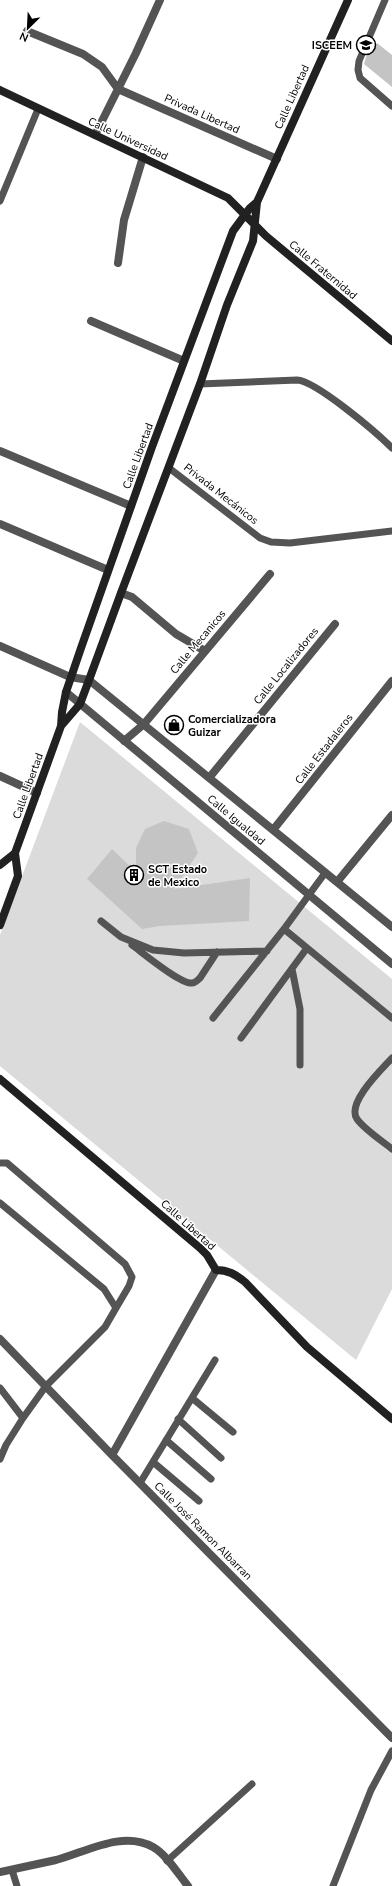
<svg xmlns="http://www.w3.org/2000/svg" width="392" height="1886" font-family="'Nunito Sans',sans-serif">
  <rect width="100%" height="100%" fill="#fff"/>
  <path fill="#dbdbdb" d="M80,722L392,979V1289L356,1360L0,1066V935Z"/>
  <path fill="#c4c4c4" d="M377,43L392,55V87L364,64L366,57Z
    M164,821L189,829L198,853L174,889L250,878L249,921L160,926L142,929L87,879L112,849L136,872V848L145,829Z"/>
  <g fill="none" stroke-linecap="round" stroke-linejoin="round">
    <path stroke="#545454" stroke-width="7" d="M385,0L359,61L358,70L360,78L392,106
      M0,201L38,109
      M200,384L297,380C316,381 376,432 392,448
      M169,468L260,538L271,542L290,543L392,531
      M101,921L121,937L153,950L184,953L267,951
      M284,929L392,1018
      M132,945C143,953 180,984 192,983C195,983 197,981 200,978L217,952
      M292,969L300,1009V1065
      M213,1018L284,929L325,873
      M241,1038L307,948
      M392,1058C382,1069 346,1103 357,1119C364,1129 382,1141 392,1149
      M0,1163H7L125,1264L132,1277L129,1286L116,1308
      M0,1203L104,1289L116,1308L105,1327L46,1386L23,1418
      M0,1388L23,1418L6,1445L0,1459
      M192,1398L233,1432
      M178,1419L221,1458
      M166,1440L211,1479
      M153,1462L199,1501
      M140,1483L215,1360
      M167,1861L252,1784
      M12,1870L17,1886
      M333,1886L371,1790L392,1751"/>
    <path stroke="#545454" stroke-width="8" d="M27,31L83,54L102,67L118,89L277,159
      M95,135L136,53L160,0
      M118,263L124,220L143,157
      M91,321L184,361
      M0,451L131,506
      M0,524L108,570
      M121,593L132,597L176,634L205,651
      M0,646L70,677L89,680L392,927
      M66,692L392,964
      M124,741L144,724L270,574
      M0,776L37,793
      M209,778L335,624
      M273,830L392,681
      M337,882L392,815
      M0,1339L112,1455L392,1738
      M112,1455L216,1270
      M0,1872C19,1868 38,1864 56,1860C86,1852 123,1830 153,1847C167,1855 178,1874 188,1886"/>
    <path stroke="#212121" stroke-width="8" d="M0,90L228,198L266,236L392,341
      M61,726L80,704L89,680L121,593L200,384L227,305L253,241L257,202L348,0
      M0,865L15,853
      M0,925L18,876L15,853L61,726L62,712L66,692L81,648L152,447L233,231L250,208L257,202
      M0,1079L200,1248L207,1255L216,1270C228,1270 235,1274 245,1282L307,1347L392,1419"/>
  </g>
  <defs>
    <symbol id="university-ring" viewBox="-11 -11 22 22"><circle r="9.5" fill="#fff" stroke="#000" stroke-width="1.5"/><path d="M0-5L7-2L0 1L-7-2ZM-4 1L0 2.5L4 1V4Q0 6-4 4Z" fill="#000"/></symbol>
    <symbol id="shop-ring" viewBox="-11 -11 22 22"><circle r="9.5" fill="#fff" stroke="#000" stroke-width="1.5"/><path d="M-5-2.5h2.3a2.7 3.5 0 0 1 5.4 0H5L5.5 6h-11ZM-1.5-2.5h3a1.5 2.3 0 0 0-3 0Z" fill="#000"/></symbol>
    <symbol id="building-ring" viewBox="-11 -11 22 22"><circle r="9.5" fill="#fff" stroke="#000" stroke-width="1.5"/><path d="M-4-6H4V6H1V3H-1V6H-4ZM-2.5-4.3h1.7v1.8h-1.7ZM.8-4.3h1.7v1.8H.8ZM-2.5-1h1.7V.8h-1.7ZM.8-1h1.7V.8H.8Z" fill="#000"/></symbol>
  </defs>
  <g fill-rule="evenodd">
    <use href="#university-ring" x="355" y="34" width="22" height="22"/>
    <use href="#shop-ring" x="163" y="714" width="22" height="22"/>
    <use href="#building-ring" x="123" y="864" width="22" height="22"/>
  </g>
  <g text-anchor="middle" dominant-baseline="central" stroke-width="3" stroke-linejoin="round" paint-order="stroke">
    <g font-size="11" font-weight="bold" fill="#000" stroke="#fff" text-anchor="start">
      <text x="352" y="45" text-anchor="end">ISCEEM</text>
      <text x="188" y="719">Comercializadora<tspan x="188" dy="13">Guizar</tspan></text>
      <text x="148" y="869">SCT Estado<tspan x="148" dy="13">de Mexico</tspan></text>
    </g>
    <g font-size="11" fill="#000" stroke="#fff">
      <text transform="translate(292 97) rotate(-66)">Calle Libertad</text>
      <text transform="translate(202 114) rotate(24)">Privada Libertad</text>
      <text transform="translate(128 139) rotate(25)">Calle Universidad</text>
      <text transform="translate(323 270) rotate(40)">Calle Fraternidad</text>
      <text transform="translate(138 456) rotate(-70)">Calle Libertad</text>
      <text transform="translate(221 494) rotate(38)">Privada Mecánicos</text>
      <text transform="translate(198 642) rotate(-50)">Calle Mecanicos</text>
      <text transform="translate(286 666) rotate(-51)">Calle Localizadores</text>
      <text transform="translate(324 749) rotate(-52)">Calle Estadaleros</text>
      <text transform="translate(28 786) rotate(-70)">Calle Libertad</text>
      <text transform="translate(236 820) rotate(40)">Calle Igualdad</text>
      <text transform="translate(188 1225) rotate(42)">Calle Libertad</text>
      <text transform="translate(203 1531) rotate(45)">Calle José Ramon Albarran</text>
    </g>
  </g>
  <g transform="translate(28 28) rotate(204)" stroke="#ffffff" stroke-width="3" paint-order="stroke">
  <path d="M0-3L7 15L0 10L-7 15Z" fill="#000000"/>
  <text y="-6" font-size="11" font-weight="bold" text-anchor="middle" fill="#000000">N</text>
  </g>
</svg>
